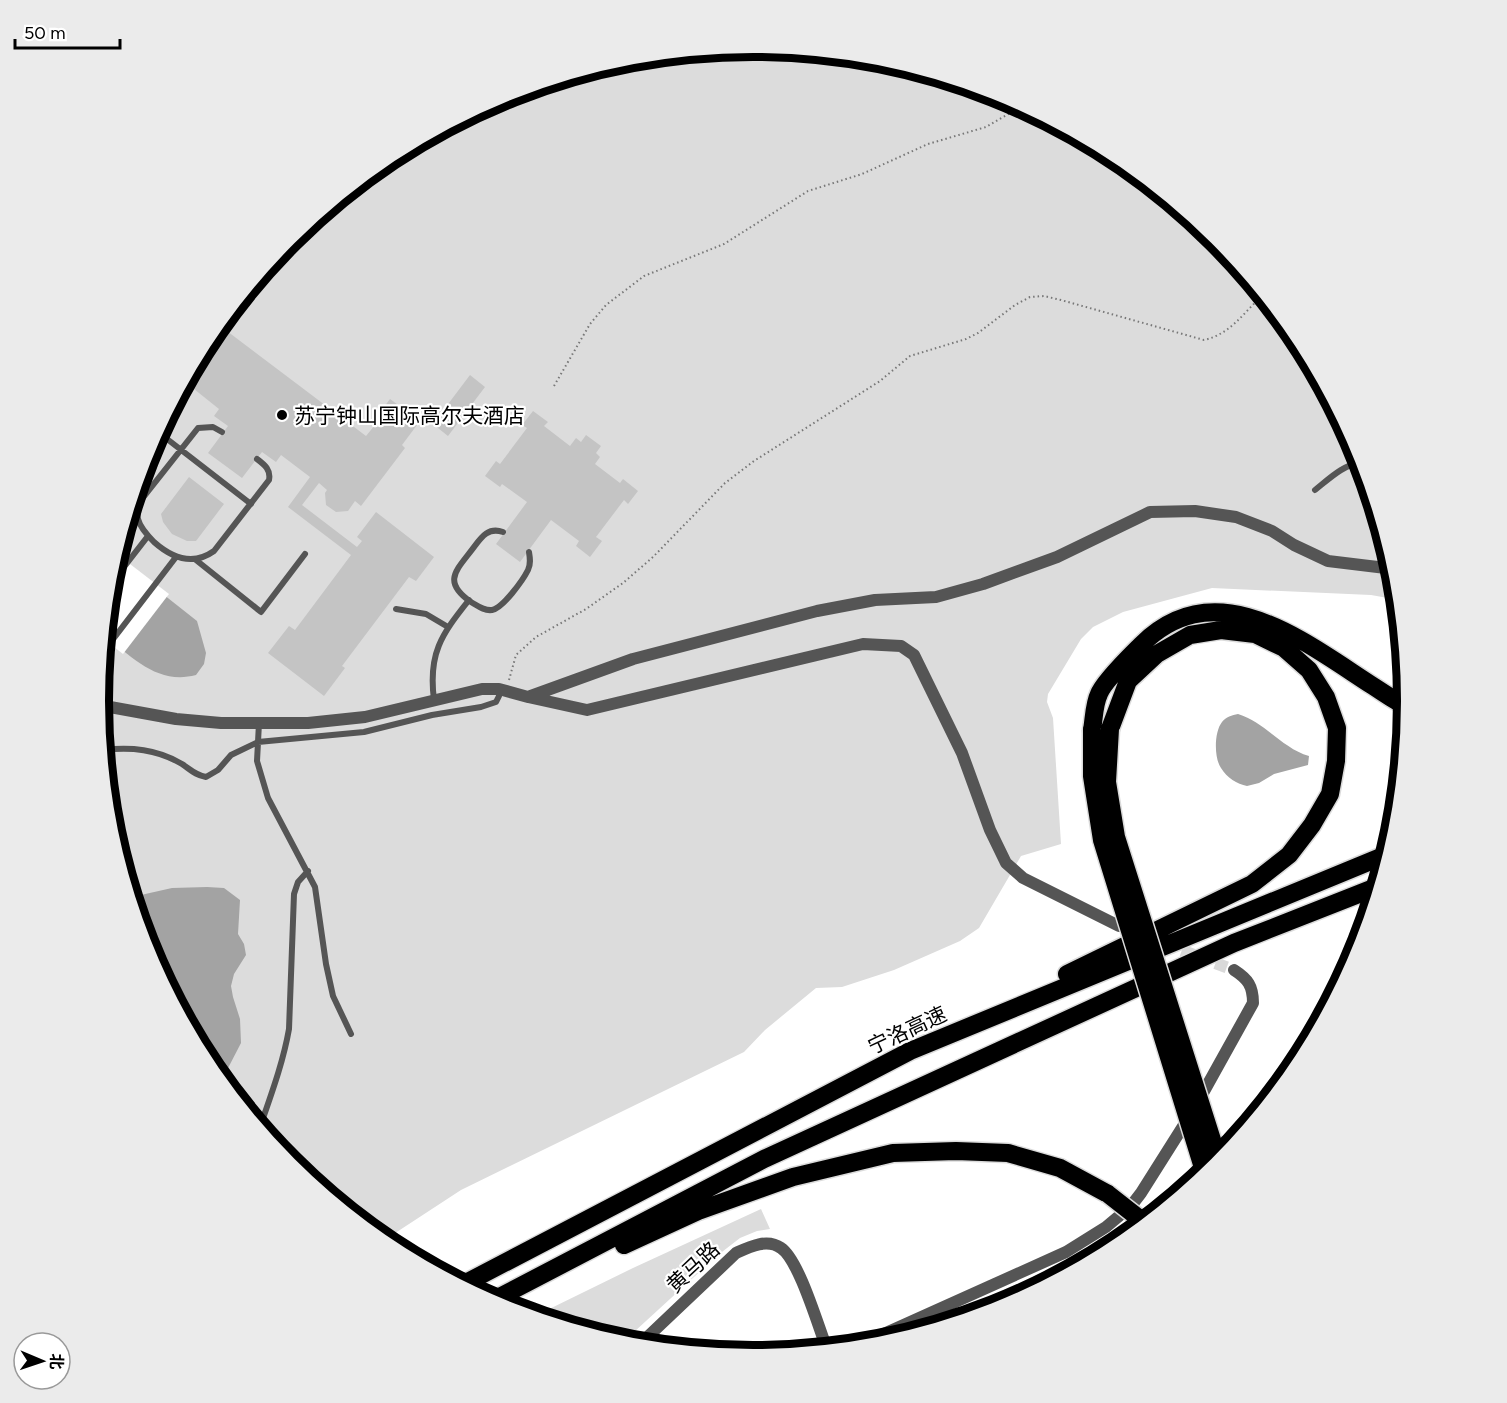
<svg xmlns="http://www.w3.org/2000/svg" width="1507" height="1403" font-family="Figtree,'Noto Sans SC',sans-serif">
  <rect width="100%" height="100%" fill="#fff"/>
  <path fill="#dcdcdc" d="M754,47L882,59L1004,96L1118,157L1217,239L1298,338L1359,451L1396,574L1399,600L1371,595L1212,588L1123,612L1093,627L1081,639L1048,694L1047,702L1053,718L1061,844L1021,856L979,928L960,941L894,970L842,987L816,988L765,1030L744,1052L461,1190L383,1241L290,1164L209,1065L148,952L111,829L99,701L111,573L148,451L209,337L291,238L390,157L503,96L626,59Z
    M761,1209L770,1229L757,1231L740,1238L718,1255L622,1343L535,1316L633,1268Z"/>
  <path fill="#a3a3a3" d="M116,557L197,621L206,653L204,664L196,675C158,685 133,658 105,636L111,573Z
    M1238,714C1266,723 1282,748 1309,756L1308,765L1274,774L1259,783L1247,786C1237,784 1227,778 1221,768C1214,758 1214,732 1222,722C1226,717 1232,715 1238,714Z
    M207,887L224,888L240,900L238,934L244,944L246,955L234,974L231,986L233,997L240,1019L241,1043L226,1072L225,1086L209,1065L148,952L132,897L172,888Z"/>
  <path fill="#fff" d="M117,554L169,594L123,654L105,640L111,573Z"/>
  <path fill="#c4c4c4" d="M219,325L366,436L375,425L372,423L390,399L420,421L402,445L405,448L361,506L355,501L348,511L336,512L326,505L325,493L327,490L319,483L302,505L357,547L362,541L357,537L376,512L434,557L416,581L409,577L342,666L345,668L324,696L268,653L289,626L295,630L351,555L288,507L310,477L281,455L276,462L262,452L242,478L208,453L228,426L214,416L219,409L189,385L173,404L209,337Z
    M470,375L485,387L448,436L433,424Z
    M533,411L548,422L544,426L570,446L576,438L581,442L586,435L601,446L596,453L600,457L595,464L620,483L623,479L638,491L628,504L624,500L596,537L602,541L590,557L576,546L579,541L551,520L520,562L496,544L527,502L502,484L500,487L485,476L496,461L500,464L527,428L522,425Z
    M189,477L224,504L196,541H187L172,534L163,522L161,514Z"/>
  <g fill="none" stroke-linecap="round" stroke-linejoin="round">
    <path stroke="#d9d9d9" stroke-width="12" stroke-dasharray="12 6" stroke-linecap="butt" d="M1165,944L1234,970"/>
    <defs>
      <path id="motorway" d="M1092,730C1094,719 1094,704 1099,694C1103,682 1131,655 1141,645C1216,570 1303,641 1373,686C1384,693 1396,702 1408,707
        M1067,974L1252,884L1289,855L1312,825L1330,794L1336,761L1337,728L1326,697L1309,670L1284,648L1255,634L1221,630L1190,635L1157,654L1128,681L1110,729
        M624,1245L698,1211L793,1177L893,1153L956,1151L1008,1153L1060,1168L1108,1194
        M462,1285L910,1051L1388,854
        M492,1301L764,1159L1234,943L1379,886"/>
    </defs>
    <use href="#motorway" stroke="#dbdbdb" stroke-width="21"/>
    <path stroke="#777" stroke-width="2" stroke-dasharray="1.5 3" stroke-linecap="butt" d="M554,386L590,324L606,305L644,276L724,244L808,191L862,174L928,144L986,127L1022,106
      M509,680L516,655L536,637L586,609L623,583L653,557L725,483L754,461L880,381L910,356L966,339L978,333L1015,305L1030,297L1044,296L1061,300L1204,340C1231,334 1243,313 1263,295"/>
    <path stroke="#555" stroke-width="6" d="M158,432L251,504
      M222,432L213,427L198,428L138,504C138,509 137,514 138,519C140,527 148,536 154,542C172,558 193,566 214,551L269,480C271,470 265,465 257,459
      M1315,490C1330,478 1343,465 1362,462
      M503,532C489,527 482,536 474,547C457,570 441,581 471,602C478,606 484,611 492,610C503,608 523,580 528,570C531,564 530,558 529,552
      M196,560L261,612L305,554
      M110,585L148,536
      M396,609L426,614L448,627
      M104,651L176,557
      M434,700C428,654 441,635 469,600
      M259,723L257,761L268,798L315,887L326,964L333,996L351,1034
      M103,750C131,747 157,749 182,764C191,770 195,775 206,777L218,770L231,755L258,742L364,732L432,715L481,707L496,702L499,696V689
      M260,1127C271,1095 283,1063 289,1029L294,894L298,882L308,871"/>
    <path stroke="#555" stroke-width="12" d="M528,697L587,710L863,644L901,646L914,655L962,753L990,830L1006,863L1023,878L1119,926
      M99,705L176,719L221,723H308L365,717L482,689H499L528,697L633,659L817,611L875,600L936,597L983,584L1057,557L1150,512L1195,511L1236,517L1272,531L1294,545L1328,561L1394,569
      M1198,1102L1253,1003C1253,986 1248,979 1234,970
      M639,1345L736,1253C749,1247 767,1238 781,1248C799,1260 818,1326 827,1349
      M857,1346L1066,1252L1106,1227L1131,1206L1141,1193L1189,1117"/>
    <use href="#motorway" stroke="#000" stroke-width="18"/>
    <defs>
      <path id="motorway-bridge" d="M1110,729L1107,782L1116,837L1219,1162
        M1092,730V776L1102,840L1205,1174
        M1108,1194L1145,1223"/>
    </defs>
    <use href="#motorway-bridge" stroke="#dbdbdb" stroke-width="21" stroke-linecap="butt"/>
    <use href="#motorway-bridge" stroke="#000" stroke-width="18"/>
  </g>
  <circle fill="#000" stroke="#fff" stroke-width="2" cx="282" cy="415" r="6"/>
  <g text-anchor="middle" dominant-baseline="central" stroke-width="4.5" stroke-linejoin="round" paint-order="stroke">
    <g font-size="21" fill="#000" stroke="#fff" text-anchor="start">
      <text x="294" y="415">苏宁钟山国际高尔夫酒店</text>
    </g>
    <g font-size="21" fill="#000" stroke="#fff">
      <text transform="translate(907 1030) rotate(-25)">宁洛高速</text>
      <text transform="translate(693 1267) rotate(-43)">黄马路</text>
    </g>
  </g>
  <path d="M0 0H1507V1403H0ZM109 701a644 644 0 1 1 1288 0a644 644 0 1 1-1288 0Z" fill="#ebebeb" fill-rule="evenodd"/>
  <path fill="none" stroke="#000" stroke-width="8" d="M109 701a644 644 0 1 1 1288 0a644 644 0 1 1-1288 0Z"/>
  <g transform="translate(42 1361) rotate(92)"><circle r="28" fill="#ffffff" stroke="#999999" stroke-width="1.5"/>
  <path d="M0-4.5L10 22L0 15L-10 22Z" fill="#000000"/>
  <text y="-9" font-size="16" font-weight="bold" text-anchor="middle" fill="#000000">北</text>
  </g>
  <path d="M15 39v9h105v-9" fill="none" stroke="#000000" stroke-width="3"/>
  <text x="24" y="39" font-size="18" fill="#000000" stroke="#ffffff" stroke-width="4.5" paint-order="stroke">50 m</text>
</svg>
